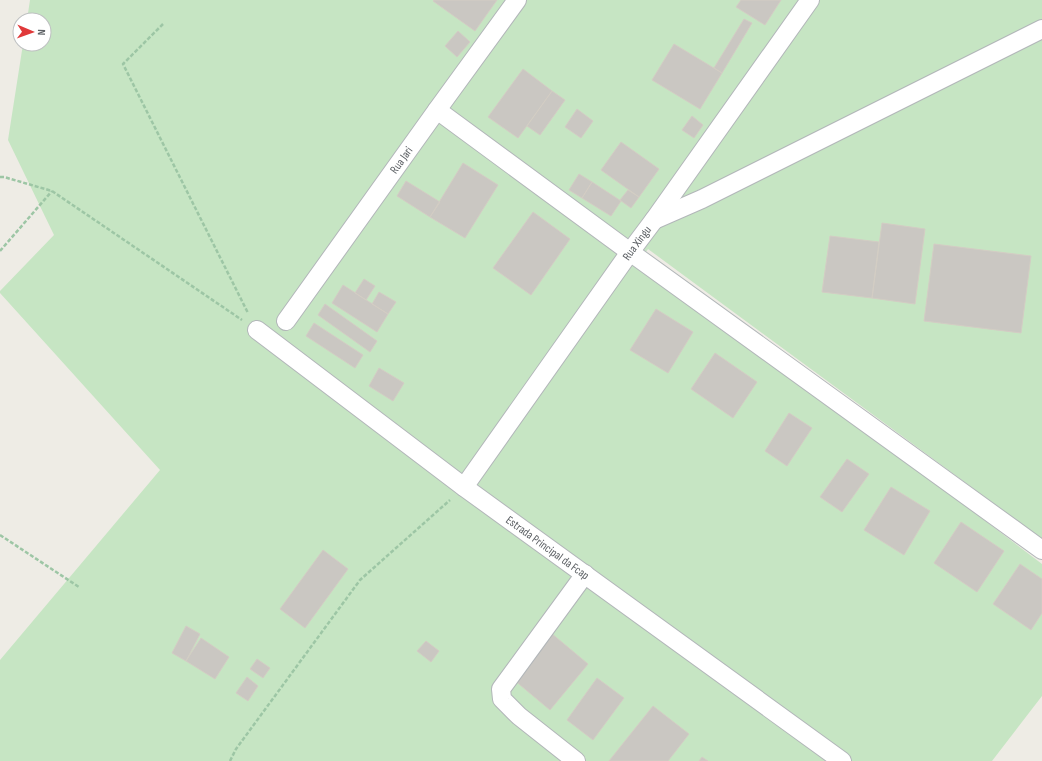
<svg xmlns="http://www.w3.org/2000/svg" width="1042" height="761" font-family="'Sofia Sans Condensed',sans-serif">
  <rect width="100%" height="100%" fill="#eeece5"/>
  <path fill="#c6e5c3" d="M30,0H1042V539L648,249L641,259L1042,564V696L992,761H0V660L160,470L0,293V291L54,235L8,140L23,44H44V20H27Z"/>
  <path fill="#cac7c2" stroke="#d3cdc4" d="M434,0H497L475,31L433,1Z
    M741,0H781L765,25L736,7Z
    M744,19L752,23L722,73L714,68Z
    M458,31L470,42L457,57L445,46Z
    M674,44L722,73L700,109L652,80Z
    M523,69L552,91L518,138L488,117Z
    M552,91L565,100L540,135L527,126Z
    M577,109L593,121L581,138L565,127Z
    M692,116L703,125L694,138L682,130Z
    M621,142L659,169L639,197L601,170Z
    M463,163L498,185L465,238L430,217Z
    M579,174L592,182L582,198L569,190Z
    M406,181L440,202L430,217L397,196Z
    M592,182L621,201L611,216L582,198Z
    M628,190L639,197L631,208L620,200Z
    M533,212L570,239L531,295L493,268Z
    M882,223L925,229L915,304L872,298Z
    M830,236L879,242L872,298L822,292Z
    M934,244L1031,256L1021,333L924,321Z
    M364,279L375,286L366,300L355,293Z
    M343,285L388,314L377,332L332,303Z
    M379,292L396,302L388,314L372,304Z
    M325,304L377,341L370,352L318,315Z
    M656,309L693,332L668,373L630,350Z
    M314,323L363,355L355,368L306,336Z
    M715,353L757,382L733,418L691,389Z
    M379,368L404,383L393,401L369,386Z
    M789,413L812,428L787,466L765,451Z
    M847,459L869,474L842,512L820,497Z
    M891,487L930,511L904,555L864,530Z
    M961,522L1004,551L977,592L934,563Z
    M323,550L348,569L305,628L280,609Z
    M1020,564L1042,579V613L1031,630L993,604Z
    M186,626L200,634L186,661L172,653Z
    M551,633L588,664L550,710L513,679Z
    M201,638L229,657L215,679L186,661Z
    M426,641L439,651L431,662L417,651Z
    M257,659L270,668L263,678L250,669Z
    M247,677L258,686L248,701L236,693Z
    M597,678L624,698L593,740L567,720Z
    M653,706L689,734L668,761H609Z
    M702,757L708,761H699Z"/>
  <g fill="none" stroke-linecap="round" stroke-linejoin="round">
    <defs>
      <g id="minor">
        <path d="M437,110L630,252L1042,550"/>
        <path d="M654,220L702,199L1042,29"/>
        <path id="s1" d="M286,321L437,110L517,0"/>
        <path id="s2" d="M257,330L464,487L842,761"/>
        <path id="s3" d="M464,487L630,252L654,220L810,0"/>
        <path d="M576,761L519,716L502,699L501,689L585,574"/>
      </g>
    </defs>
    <use href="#minor" stroke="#b2b6b9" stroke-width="20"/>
    <path stroke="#9dc6a5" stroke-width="2.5" stroke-dasharray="4 2" stroke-linecap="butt" d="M163,24L123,64L248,313
      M0,177H4L52,191L242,320
      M0,251L52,191
      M0,535L79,587
      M230,761L236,749L360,580L450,500"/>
    <use href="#minor" stroke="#fff" stroke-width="18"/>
  </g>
  <g text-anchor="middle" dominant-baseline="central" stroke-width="3" stroke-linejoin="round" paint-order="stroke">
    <g font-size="12" fill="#5d6165" stroke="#fff">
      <text stroke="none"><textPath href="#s1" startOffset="198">Rua Jari</textPath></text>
      <text stroke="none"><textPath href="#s3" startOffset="299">Rua Xingu</textPath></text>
      <text stroke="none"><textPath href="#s2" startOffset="363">Estrada Principal da Fcap</textPath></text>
    </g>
  </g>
  <g transform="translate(32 32) rotate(92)"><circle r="19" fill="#ffffff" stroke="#bec0c1"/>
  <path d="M0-3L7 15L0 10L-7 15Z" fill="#e0393a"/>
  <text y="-6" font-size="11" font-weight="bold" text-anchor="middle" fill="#5d6165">N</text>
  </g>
</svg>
